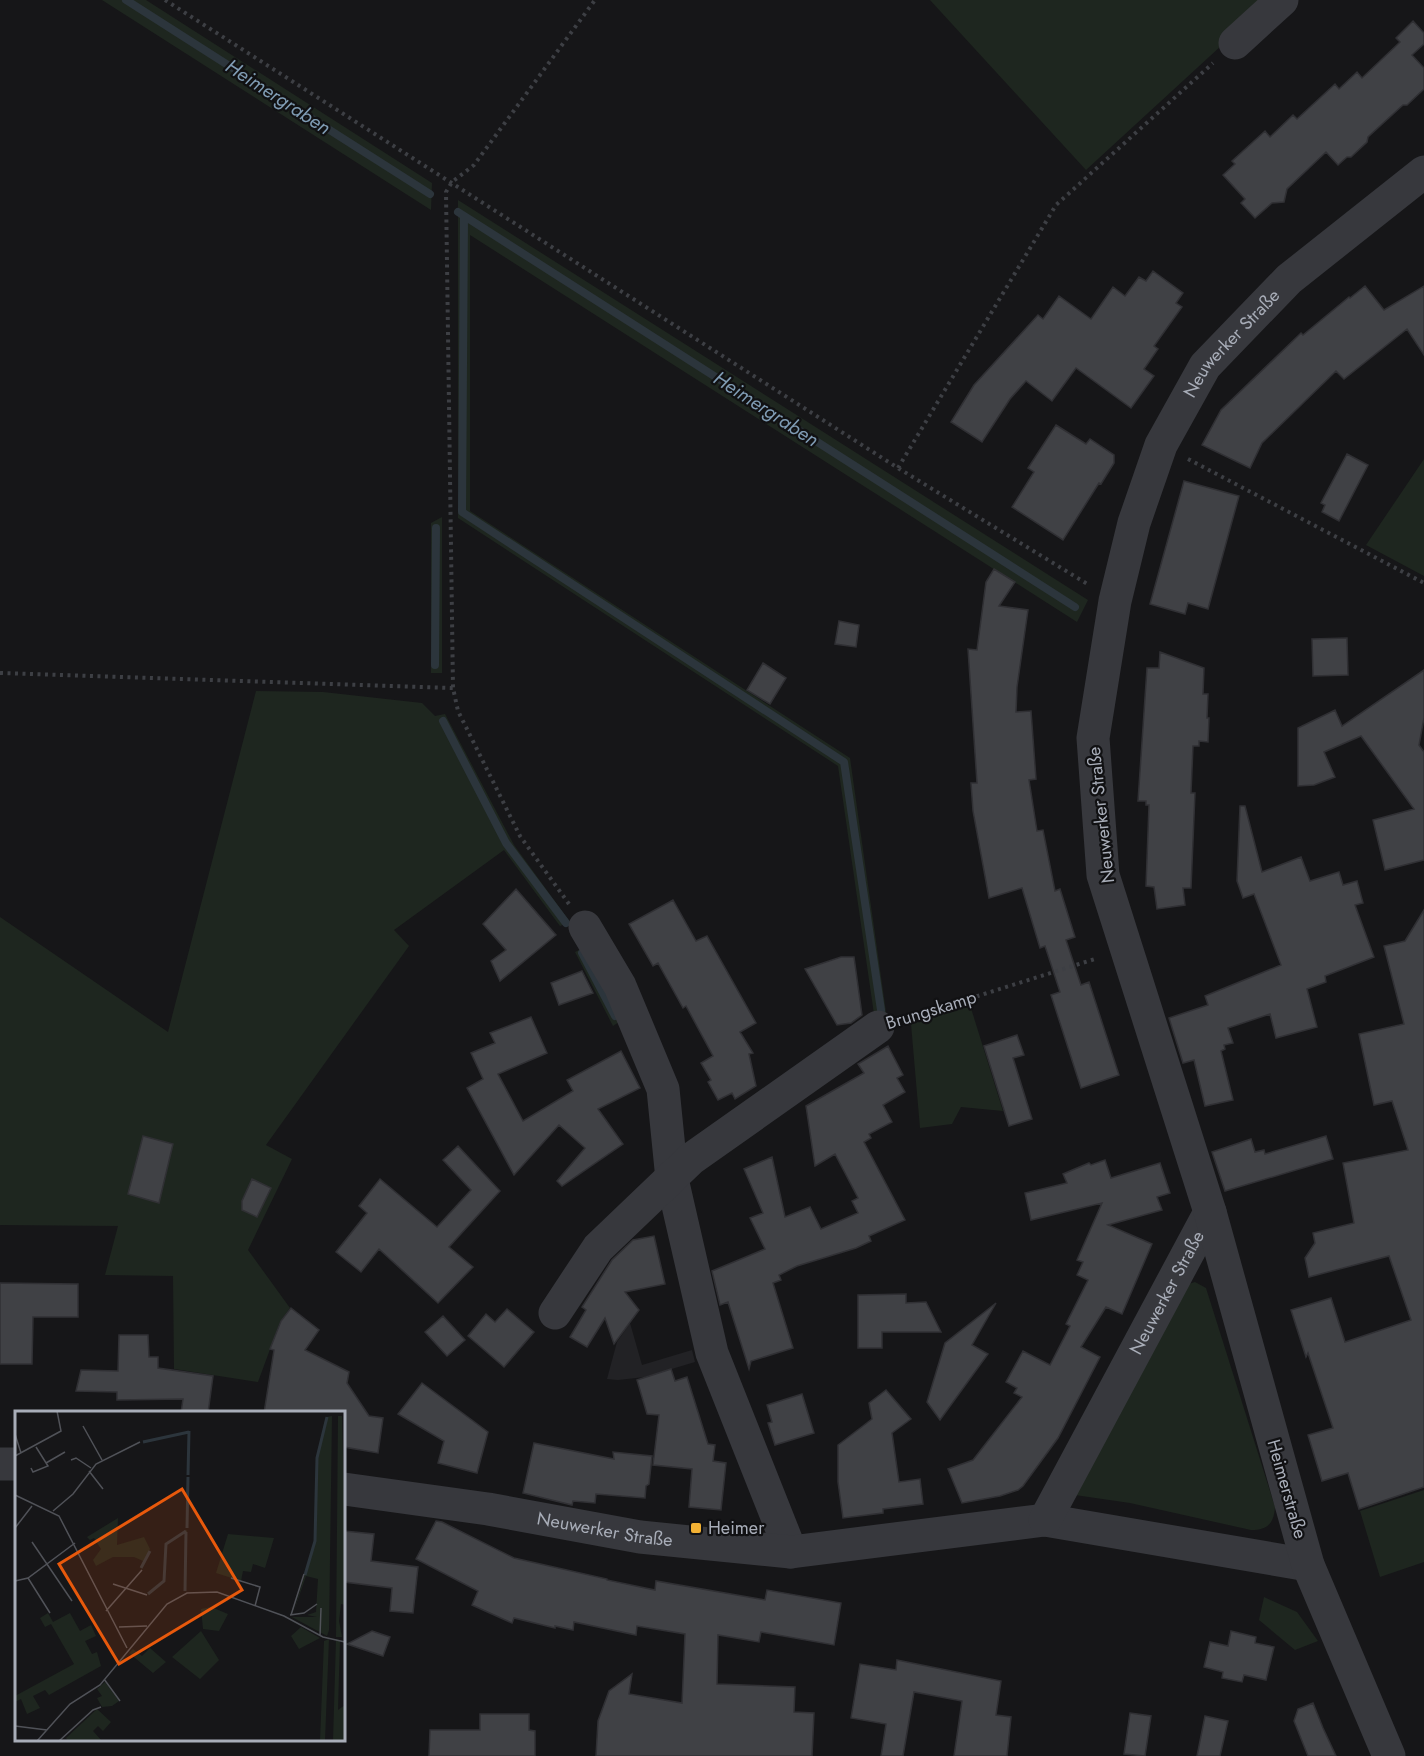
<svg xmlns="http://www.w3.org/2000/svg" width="1424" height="1756" font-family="Jost,sans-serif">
  <rect width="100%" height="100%" fill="#161618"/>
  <path fill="#222225" d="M630,1323L642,1365L692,1350L695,1362L645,1377L618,1380L607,1379L617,1342Z"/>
  <path fill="#1e261f" d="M102,0H146L432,183L431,210Z
    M930,0H1271L1086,170Z
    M458,200L1088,600L1077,622L470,235V511L850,758L887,1019L875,1021L838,766L458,518Z
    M1424,459V576L1366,545Z
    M442,517V673H431V523Z
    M256,691L323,692L422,703L435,716L445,714L514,845L570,922L560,926L504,850L394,930L409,946L266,1145L292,1159L248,1250L290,1308L280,1322L258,1382L174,1369L173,1276L105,1275L118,1226L0,1225V917L168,1032Z
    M585,947L622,1020L613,1026L575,952Z
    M970,1005L1003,1111L961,1107L952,1124L920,1128L911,1024Z
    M1195,1282L1206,1288L1275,1507C1274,1523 1268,1530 1251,1530L1130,1503L1075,1495L1176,1288Z
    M1424,1490V1562L1380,1577L1360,1511Z
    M1264,1597L1297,1612L1318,1641L1295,1650L1259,1620Z"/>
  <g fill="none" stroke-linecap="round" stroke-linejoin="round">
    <path stroke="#2c353c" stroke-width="8" d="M126,0L430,194
      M458,212L1075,607
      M464,217L462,512L844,762L881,1010
      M435,665L436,528
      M443,721L506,843L566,923
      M582,953L615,1016"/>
  </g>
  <path fill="#404145" stroke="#303034" stroke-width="1.5" d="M1413,21L1424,33V44L1412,55L1424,68V89L1407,105H1403L1368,137L1367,142L1351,157H1347L1338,165L1326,152L1287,189L1284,202L1272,203L1255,218L1241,203L1245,199L1223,175L1235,164L1232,161L1265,131L1270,137L1293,115L1297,119L1335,84L1339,89L1357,72L1362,78L1400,42L1396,38Z
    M1153,271L1183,293L1176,303L1182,307L1154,346L1158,349L1144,369L1154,376L1131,408L1076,368L1052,401L1026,381L1010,399L982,442L951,422L974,385L1038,315L1043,319L1059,296L1091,319L1113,287L1125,296L1139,277L1146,281Z
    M1365,286L1384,310L1424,286V355L1407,329L1344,379L1336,371L1262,443L1250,468L1202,445L1221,410L1301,333L1303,335L1349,297L1350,298Z
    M1056,425L1086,444L1090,439L1114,455V463L1101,484L1099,483L1063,540L1012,507L1034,472L1028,468Z
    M1347,454L1368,465L1339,521L1322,512L1325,505L1321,503Z
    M1184,481L1239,496L1208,609L1188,603L1185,614L1150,604Z
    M994,569L1015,582L999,606L1028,610L1017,687L1016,712L1031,711L1036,779L1029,780L1037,831L1043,830L1055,891L1060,889L1075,937L1066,940L1081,985L1089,982L1119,1075L1081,1088L1051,995L1060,992L1045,946L1040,948L1022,888L989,898L973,811L971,783H977L968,649L977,650L986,582Z
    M839,621L859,625L856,647L835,644Z
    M1347,638L1348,675L1313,676L1312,639Z
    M1160,652L1204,668L1203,694H1208L1207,718H1209L1208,742L1199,741V746H1193L1191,793H1195L1191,888H1183L1185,905L1157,909L1154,887L1146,886L1149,805H1146V801H1138L1147,668H1159Z
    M763,663L786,678L770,704L747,690Z
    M1424,670V718L1419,745L1424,752V860L1385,870L1373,820L1414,809L1361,736L1324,752L1335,777L1314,785L1298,786V728L1335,710L1342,726Z
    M1240,806H1245L1262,872L1301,857L1310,881L1339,872L1343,885L1357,881L1363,903L1355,905L1374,957L1325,976L1326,982L1307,989L1317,1027L1276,1038L1270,1014L1228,1028L1233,1043L1224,1045L1225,1049L1221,1051L1233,1100L1205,1106L1194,1060L1183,1063L1169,1018L1208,1005L1205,996L1281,965L1254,894L1243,898L1237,881Z
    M516,889L556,935L500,981L491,961L506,950L483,924Z
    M673,900L696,941L707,936L756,1023L740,1032L753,1053L749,1054L756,1086L735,1099L732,1093L718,1100L708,1082L711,1080L701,1063L713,1056L686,1006L683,1008L658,963L653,966L629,924Z
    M1424,910V1487L1359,1509L1348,1473L1322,1481L1308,1435L1333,1428L1308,1353L1306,1357L1291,1310L1331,1298L1345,1342L1411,1320L1389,1256L1309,1277L1305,1258L1315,1243L1313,1233L1354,1223L1343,1163L1408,1150L1392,1101L1374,1105L1359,1034L1404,1024L1384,946L1405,941Z
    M841,957H854L862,1015L851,1023L837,1025L805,969Z
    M582,971L593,993L559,1005L551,983Z
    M531,1017L547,1053L498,1074L523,1121L573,1091L567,1080L621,1051L640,1088L598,1109L623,1144L562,1186L557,1181L585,1148L559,1125L514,1175L467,1088L483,1079L471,1053L495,1043L490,1033Z
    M1017,1035L1024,1055L1013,1058L1032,1119L1009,1126L984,1046Z
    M888,1046L903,1075L897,1078L905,1092L883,1105L892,1122L869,1134L871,1138L864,1142L905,1220L869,1236L871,1241L856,1248L797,1266L779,1275L781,1280L773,1283L793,1348L751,1361L749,1369L728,1302L720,1305L712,1271L765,1249L750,1218L763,1213L744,1169L772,1157L785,1217L810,1207L821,1229L858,1213L852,1201L858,1198L835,1154L815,1166L806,1106L864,1073L858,1064Z
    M143,1136L173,1144L159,1203L128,1194Z
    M1326,1136L1333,1159L1225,1191L1212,1152L1251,1139L1255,1152L1264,1150L1265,1154Z
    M458,1146L500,1191L449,1247L473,1267L438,1303L379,1249L361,1272L336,1252L367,1213L359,1206L380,1179L437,1227L471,1190L443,1160Z
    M1105,1160L1111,1178L1160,1163L1170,1193L1157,1197L1162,1210L1108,1225L1152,1244L1122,1314L1106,1307L1081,1347L1100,1357L1058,1438L1023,1486L1018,1490L1000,1496L962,1503L948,1469L973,1460L1022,1397L1014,1393L1017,1388L1006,1382L1023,1351L1050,1365L1070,1326L1066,1324L1088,1280L1077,1275L1083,1262L1077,1260L1102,1203L1031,1220L1025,1193L1067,1183L1063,1174L1089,1163L1091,1165Z
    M252,1179L271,1188L257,1217L242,1210V1201Z
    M654,1236L665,1284L625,1292L639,1310L614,1344L605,1318L587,1347L570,1337L586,1310L582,1307L612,1260L633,1240Z
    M0,1283L78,1284V1317H33L32,1364H0Z
    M906,1294V1303L926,1302L941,1332H882V1348H858V1295Z
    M996,1303L972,1345L988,1354L940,1420L927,1402L945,1343Z
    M291,1308L319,1330L305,1350L349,1372L347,1383L369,1416L383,1418L378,1453L344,1447V1413H264L274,1350L270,1349L281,1321Z
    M507,1309L534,1332L504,1367L468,1336L486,1314L495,1322Z
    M443,1316L465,1340L447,1356L425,1332Z
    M119,1335H148L149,1357H158V1368L213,1376L208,1413H181L183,1399L117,1400V1392L76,1391L81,1370L118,1371Z
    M671,1369L675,1381L687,1377L708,1444L715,1445L713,1461L726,1463L721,1510L689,1507L692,1469L653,1465L659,1415L647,1414L637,1380Z
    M422,1383L488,1432L477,1473L438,1463L444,1441L398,1414Z
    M886,1390L911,1419L892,1433L899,1482L920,1479L923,1504L883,1509V1513L843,1518L838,1482V1445L872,1419L869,1403Z
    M802,1394L814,1433L775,1445L768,1423L772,1422L767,1405Z
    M534,1443L614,1459L613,1452L652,1456L649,1484L646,1486L645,1498L596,1494L595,1503L573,1501L572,1505L523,1493Z
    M436,1521L442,1522L514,1558L607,1579V1580L655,1590L656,1581L765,1600L767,1590L841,1603L834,1645L761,1632L759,1642L718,1635L717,1684L795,1687L794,1712L814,1713L812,1756H596L598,1721L609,1691L632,1674L629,1694L682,1703L685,1634L637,1626L636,1635L574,1622L573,1630L555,1626V1628L514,1618L512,1623L472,1605L478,1591L416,1559Z
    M344,1531L374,1534L371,1561L418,1567L413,1613L390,1611L392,1588L344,1582Z
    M372,1631L390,1637L383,1656L347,1644Z
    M1231,1631L1256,1637L1255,1643L1274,1647L1266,1680L1244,1675L1242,1682L1222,1678L1223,1672L1204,1667L1210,1642L1228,1646Z
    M897,1660L1001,1681L996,1715L1011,1717L1007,1756H954L962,1701L914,1692L903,1756H881L886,1724L851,1718L860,1664L896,1670Z
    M1313,1703L1323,1728L1336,1756H1308L1294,1721L1298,1709Z
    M1130,1713L1151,1716L1145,1756L1124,1754Z
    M480,1714H529V1730L535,1731V1756H429L430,1730H480Z
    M1205,1716L1228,1721L1220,1756H1197Z"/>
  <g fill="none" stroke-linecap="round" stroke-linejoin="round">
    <path stroke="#3d3f44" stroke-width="4" stroke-dasharray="3 4.5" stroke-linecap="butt" d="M165,0L898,468L1089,585
      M1188,459L1424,583
      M898,468L1056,205L1213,63
      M0,673L453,688
      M569,904L520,836L458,711L453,688L446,192L452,182L474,165L595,0
      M905,1019L1098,958"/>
    <g stroke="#37383d" stroke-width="33">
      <path d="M1235,43L1282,0"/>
      <path d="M585,927L620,986L663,1089L672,1179L712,1353L791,1552"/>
      <path d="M555,1313L598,1248L691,1159L878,1027"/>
      <path d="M0,1464H16"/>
      <path id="s1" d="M344,1489L488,1509L640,1537L791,1552L1045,1520L1308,1565"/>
      <path id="s2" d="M1045,1520L1210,1212"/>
      <path id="s3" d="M1389,1756L1308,1565L1210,1212L1103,875L1093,738L1115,601L1134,523L1161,445L1205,366L1289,279L1424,172"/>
    </g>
  </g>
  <rect fill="#f2b134" stroke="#111113" stroke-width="2" x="690" y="1522" width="12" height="12" rx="3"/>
  <g text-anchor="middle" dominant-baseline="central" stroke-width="4.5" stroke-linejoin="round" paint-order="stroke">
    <g font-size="18" fill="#a8adb8" stroke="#111113">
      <text stroke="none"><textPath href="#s3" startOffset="1491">Neuwerker Straße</textPath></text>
      <text transform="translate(1101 815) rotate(-96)">Neuwerker Straße</text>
      <text transform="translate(931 1010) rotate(-17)">Brungskamp</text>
      <text stroke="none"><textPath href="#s2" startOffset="258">Neuwerker Straße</textPath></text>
      <text transform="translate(1287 1489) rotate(74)">Heimerstraße</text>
      <text stroke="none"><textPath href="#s1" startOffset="264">Neuwerker Straße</textPath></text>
    </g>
    <g font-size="18" fill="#a8adb8" stroke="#111113" text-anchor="start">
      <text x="708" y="1528">Heimer</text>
    </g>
    <g font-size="20" font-style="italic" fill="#7f9bb3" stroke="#111113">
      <text transform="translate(278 97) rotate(33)">Heimergraben</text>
      <text transform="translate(766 409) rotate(33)">Heimergraben</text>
    </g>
  </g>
  <g transform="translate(15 1411)">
    <rect width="330" height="330" fill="#161618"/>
    <path d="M317,5L314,219L312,225L277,206H302L292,204L301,201L303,168L291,165L278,203L300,129L301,47L311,6ZM323,5H327L330,127V194L326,193L324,210L327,226H321ZM103,107L102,134L129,126L135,138L126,158L128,150L119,146H98L81,155L78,149L86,138L79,127L75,129L72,126ZM172,119L171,180L170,122L151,133L150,170L133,184L149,170L150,133ZM213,123L259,127L250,157L238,153L236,161L228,160L226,170L201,162ZM196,196L213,203L204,220L188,218L186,198ZM33,202L38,211L55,202L65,220L76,214L81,225L70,230L77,243L82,241L86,255L34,284L30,279L18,285L25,297L12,303L6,288L0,291V285L59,253L36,213L30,216L25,207ZM286,216L305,227L284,238L276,225ZM186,220L204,249L185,268L157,246ZM314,228L310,330H305L309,230ZM321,228L325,230L323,299L330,294V330H318ZM135,237L151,251L138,262L114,242L118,238L127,245ZM90,271L104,290L97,295L87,296L82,287L87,285L82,278ZM82,298L96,311L88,320L83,315L78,320L87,330H53L51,327Z" fill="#1e261f"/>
    <path fill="none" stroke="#2c353c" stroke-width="3" d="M128,31L174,21M173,64L174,20M172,117L173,66M126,157L135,140M290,164L300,130L302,47L312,6M170,180L171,121M133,183L149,170L151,133L171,120"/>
    <path fill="none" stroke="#505258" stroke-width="1.5" d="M68,15L87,49M0,23L6,42M0,45L46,20L42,0M56,49L61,47L76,57M31,52L50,41M16,57L18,61L33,55L21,36M74,60L88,78M0,84L44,105L112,237M38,100L58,83L81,53L125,31M0,117L17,95M17,131L57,190M13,167L35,202M216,167L245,176L240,195M0,170L13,167L60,132M98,173L132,184M91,200L127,159M275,204L289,202L302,193M276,204L289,163M104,216L132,215M305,225L306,197M89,268L105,290M0,315L32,319M22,330L55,293L85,274L152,193L172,182L202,181L269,205L308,226L330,231M44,330L78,299L86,296"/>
    <path fill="#e8590c" fill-opacity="0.15" stroke="#e8590c" stroke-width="3" d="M167,78L227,179L104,253L44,153Z"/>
    <rect width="330" height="330" fill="none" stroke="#a8adb8" stroke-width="3"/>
  </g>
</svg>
